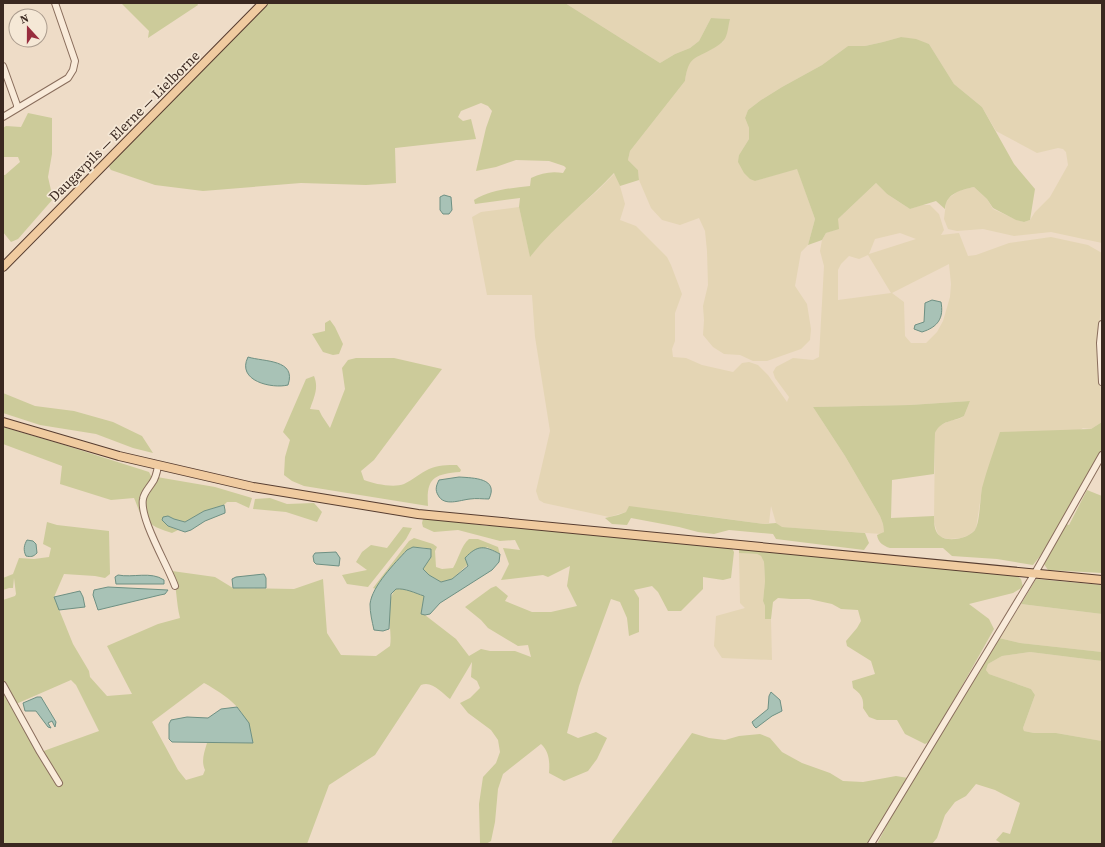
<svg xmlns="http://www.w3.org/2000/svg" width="1105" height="847" font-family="'Source Serif 4',serif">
  <rect width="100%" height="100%" fill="#eedcc7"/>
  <path fill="#e4d5b4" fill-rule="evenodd" d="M565,3H1102V243L1051,232L1014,236L983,229L957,231L948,229L944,219L946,203L949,198L958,191L974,187L987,199L993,209L1017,220L1024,222L1030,220L1035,212L1050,197L1068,165L1066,152L1063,149L1058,148L1037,153L996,131L982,107L954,84L929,44L901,37L883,42L865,46H848L822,65L782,87L761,100L748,110L745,118L749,128V139L739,155L755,181L797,168L815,219L808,245L801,252L795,286L807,304L811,329L810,340L801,349L767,361H753L740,355L724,354L713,347L703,335L704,320L703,306L708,285L707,251L705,231L699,218L680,225L662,220L651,208L639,180L638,170L628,160L630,151L685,81L687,68L690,61L695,57L710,50L723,42L729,19L711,18L699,41L690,48L675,54L660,63Z
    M615,173L620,186L625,204L620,220L636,226L667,257L671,265L682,294L675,313V341L672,349L673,357L686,358L702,365L733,372L742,363L749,362L758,365L768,375L787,402L789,397L775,378L773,372L776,367L793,358L813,360L819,357L824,266L820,251L822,240L826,233L834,230L838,219L876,183L887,194L910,209L922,205H930L939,214L944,230L941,235L959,233L968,256L976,255L1009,243L1051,237L1088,245L1102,253V296L1098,338L1102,422L1091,429L1083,428L982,489L976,529L969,535L961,538L949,539L940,537L937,532L934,522L935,433L937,427L943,424L952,420L959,419L964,416L970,401L910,405L813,407L845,456L880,516L883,524L884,532L881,534L781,527L776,523L771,506L769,523L764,524L684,513L626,512L609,517L544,503L539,500L536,491L550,431L535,337L532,295H487L472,217L481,212L519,207L530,256L542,241L557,226L597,191ZM900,233L916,239L869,254L875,239ZM868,255L891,293L838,300V270L841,264L849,256L859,259ZM949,264L951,284L950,297L943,321L937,332L926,343H911L905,336L904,302L892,293Z
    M739,553L757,554L761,556L764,562L765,581L763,601L765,606V619H771L772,660L722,658L714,646L716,616L745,608L740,603Z
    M1021,604L1102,614V652L1020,643L999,638Z
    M1030,652L1102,661V741L1056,733H1034L1024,731L1023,728L1035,695L1031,689L989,674L986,670L988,664L1002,656Z"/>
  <path fill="#cccb9a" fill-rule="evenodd" d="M121,3H197L198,5L148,38L149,31Z
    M269,3H565L660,63L675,54L690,48L699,41L711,18L730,19C728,26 728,35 724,40C721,44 717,46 714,48C694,60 689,55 685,81L630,151L628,160L638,170L639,180L620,186L614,173C587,202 555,225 530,257L519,207L520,198L475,204L474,200C491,190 510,188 530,186L531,178C542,173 551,171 563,173L566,168L564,166L549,161L516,160L496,167L476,171L486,128L492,111L488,106L481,103L461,111L458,117L463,121L471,119L476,139L395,148L396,183L366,185L301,183L203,191L155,185L111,170L109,167L112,162Z
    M901,37L916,39L929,44L954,84L982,107L1014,164L1035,189L1030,220L1024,222L1016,220L993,208L987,199L974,187C961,190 946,193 945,209L936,201L910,209L887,194L876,183L838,219L839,229L826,233L822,240L808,245L815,219L797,169L755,181L750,179L744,173L738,162L739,155L749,139V128L745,118L748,110L761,100L782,87L822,65L848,46H865L883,42Z
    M28,113L52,118V154L48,177L53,199L18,239L11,242L3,232V175H5L20,162L18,157H3V128L6,126L21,127Z
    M330,320L335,327L343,344L339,354L333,355L323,352L312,334L325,331V323Z
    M356,358H394L442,369L374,460L361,471L364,480C374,484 394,488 404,484C413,480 420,473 429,469C438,465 447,465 457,465L461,470L460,472C434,474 426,478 428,506L304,486L292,481L284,475L285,457L290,440L283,432L306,379L314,376C319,388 314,397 310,409L319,410L322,416L330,428L345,389L342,368L348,360Z
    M3,393L35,406L74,411L113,422L142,436L153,453L133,448L96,434L40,425L3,413Z
    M970,401L964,416C953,422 941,420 935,433L934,474L892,480L891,518L934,516C934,522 934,532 940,536C948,543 972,538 976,528C980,519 980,499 982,488C987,469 994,450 1000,432L1091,429L1102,422V448L1094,466L1044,551L1033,565L997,559L952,556L943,548H890C883,546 878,542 877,535L884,532L883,524L880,516L845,456L813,407L910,405Z
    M3,427L61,444L149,472L151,476L215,487L252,498L249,508L236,502H227L224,505L204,511L185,522L174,519L168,516V526L178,530L172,533C162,530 151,526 144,518C139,514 137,504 134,498L111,500L60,484L62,466L3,444Z
    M1087,490L1102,496V573L1048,570L1044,564L1066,524L1069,525Z
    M270,498L287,504L314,503L322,512L317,522L286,512L253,509L255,499Z
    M629,506L764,524L776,523L782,527L865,533L869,543L864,550L776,539L773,534L729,530L714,534L698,532L679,527L631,518L627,525L612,524L605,518L618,515L626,512Z
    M427,517L487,526L502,525L579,534L731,546L734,552L731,578L723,580L703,577V589L681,611H668L658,592L652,586L634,590L639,598V632L629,636L627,618L620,602L611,599L579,686L567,733L578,738L596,732L607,738L597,759L588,771L564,781L549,773C550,762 549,751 541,744L503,774L498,789L495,822L491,841L486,844H480L479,804L483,777L496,763L500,752L498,740L491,730L468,713L460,703L470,698L480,688L477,681L471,677L472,662L450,699C442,693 432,680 421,685L375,755L329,785L307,844H3V689L38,753L99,731L76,685L71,680L16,704L3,682V600L15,596L16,594L14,578L13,588H9L3,590V578L13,574L19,558L34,559L49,557L51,548L43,544L47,522L57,525L109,531L110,574L105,578L95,576L64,574L54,597L73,644L89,671L90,677L107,696L132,694L107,646L158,624L180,618C176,602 177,587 172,571L215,577L233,588L294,589L323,579L327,633L341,655L376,656L390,646C393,630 383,603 396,589C406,588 415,593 424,596L421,614L425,615L456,639L469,656L481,649L490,651H515L531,657L528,645L518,646L488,628L481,620L465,607L491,588L496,586L508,596L505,601L532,612H551L577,606L567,586L570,566L548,577L543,575L501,580L509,564L503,548L520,550L515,540L500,541L458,530L434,532L423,527L422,523L423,519ZM204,683C217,690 236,702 243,715C248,724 250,734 253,743H207C204,753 201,761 205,770L203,775L186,780L178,770L152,722Z
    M403,527L412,528L406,539L368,587L347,584L342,575L367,570L356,562L362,552L371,545L387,548Z
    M414,538L433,544L437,547L435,551L436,567L442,569L453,568C459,558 461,546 469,539H478L498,547L500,554L487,547L452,579L441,582L429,575L423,569L431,557V549C420,547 411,545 403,555L376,589L373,588L409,541Z
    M739,548L1016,575L1021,579L1023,587L1013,593L969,604L989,619L994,629L931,741L925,744L905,734L897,720H877L869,717L863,708C864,698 861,694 853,688L852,681L875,674L871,661L847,646L846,641L857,628L861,621L858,610L841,609L832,604L809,599H791L778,598L773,602L771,619H765V606L763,601L765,581L764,562L761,556L757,554L739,553Z
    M1036,579L1102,585V614L1021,604Z
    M999,638L1020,643L1102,652V661L1030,652L1002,656L988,664L986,670L989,674L1031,689L1035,695L1023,728L1024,731L1034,733H1056L1102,741V844H1002L996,840L1003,832L1010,834L1020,803L995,790L976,784L966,796L955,802L945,815L937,838L932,844H877L895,809Z
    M692,733L709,738L725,740L739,736L760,734L770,738L782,752L802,763L830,773L843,781L863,782L896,776L908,778L868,844H612V841Z"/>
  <path fill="#a8c2b6" stroke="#6e9083" d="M444,195L451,197L452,210L449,214H443L440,210V197Z
    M932,300L941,302C944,318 938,327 922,332L914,329L915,325L924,322L925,303Z
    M248,357C264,362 297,359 288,385C272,389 236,381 248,357Z
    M459,477C474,478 499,478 489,499C483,499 476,498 470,499C460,500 444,507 438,495C435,490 436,486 439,480Z
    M224,505L225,510V513L205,521L191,530L185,532L168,526L162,520L163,517L168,516L174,519L185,522L204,511Z
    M27,540L33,541L36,544L37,553C33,557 31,557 26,556C23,550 24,545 27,540Z
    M413,547L431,549V557L423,569L429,575L441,582L452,579L468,566L465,558C478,544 485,546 500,554L499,562L492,570L440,603L430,614L425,615L421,614L424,596C415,593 405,588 396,589L391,594L389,629L383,631L374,630C372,621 370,613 370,604C372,586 395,563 407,550Z
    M336,552L340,558L339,566L316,564L314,562L313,556L315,553Z
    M264,574L266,578V588H233L232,579L236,577Z
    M118,575C133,578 151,571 164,580V584H116L115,577Z
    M108,587L168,590L165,594L160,595L98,610L93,595L94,590Z
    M80,591L83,597L85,607L59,610L54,597Z
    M771,692L780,700L782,711L772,716L756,728L754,726L752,722L768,709L769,696Z
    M37,697H41L56,722L55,727L52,721L48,723L51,728L48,727L36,711H25L23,703Z
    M237,707L249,723L253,743L172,742L169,739V724L171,720L187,717L208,718L221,709Z"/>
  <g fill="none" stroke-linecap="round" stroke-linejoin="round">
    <defs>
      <path id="minor" d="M3,66L17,105V108
        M3,117L68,78L73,70L75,61L55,3
        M1102,324L1100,343L1102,382
        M158,466C157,472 156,478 152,483C148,489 144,493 143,499C139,518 168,566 175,586
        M3,685L40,752L59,783
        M871,844L1035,573L1102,455"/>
      <path id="major" d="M3,267L263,3
        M3,422L119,456L253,487L418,514L1102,580"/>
    </defs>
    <use href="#minor" stroke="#896d5c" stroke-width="8"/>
    <use href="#major" stroke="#573d30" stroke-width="10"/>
    <use href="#minor" stroke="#f9ebda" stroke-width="6"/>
    <use href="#major" stroke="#f0cba0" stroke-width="8"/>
  </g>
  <g text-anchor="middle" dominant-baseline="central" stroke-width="3.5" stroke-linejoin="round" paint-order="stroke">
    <g font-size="14" fill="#3a2820" stroke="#f5e8d6">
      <text transform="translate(124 126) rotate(-45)">Daugavpils — Elerne — Lielborne</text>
    </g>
  </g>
  <rect width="1105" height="847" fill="none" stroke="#3a2820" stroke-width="8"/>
  <g transform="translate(28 28) rotate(339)"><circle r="19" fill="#f5e8d6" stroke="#aa9b8d"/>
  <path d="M0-3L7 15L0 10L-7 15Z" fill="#982d3e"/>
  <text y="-6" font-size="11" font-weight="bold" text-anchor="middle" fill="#3a2820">N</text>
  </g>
</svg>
